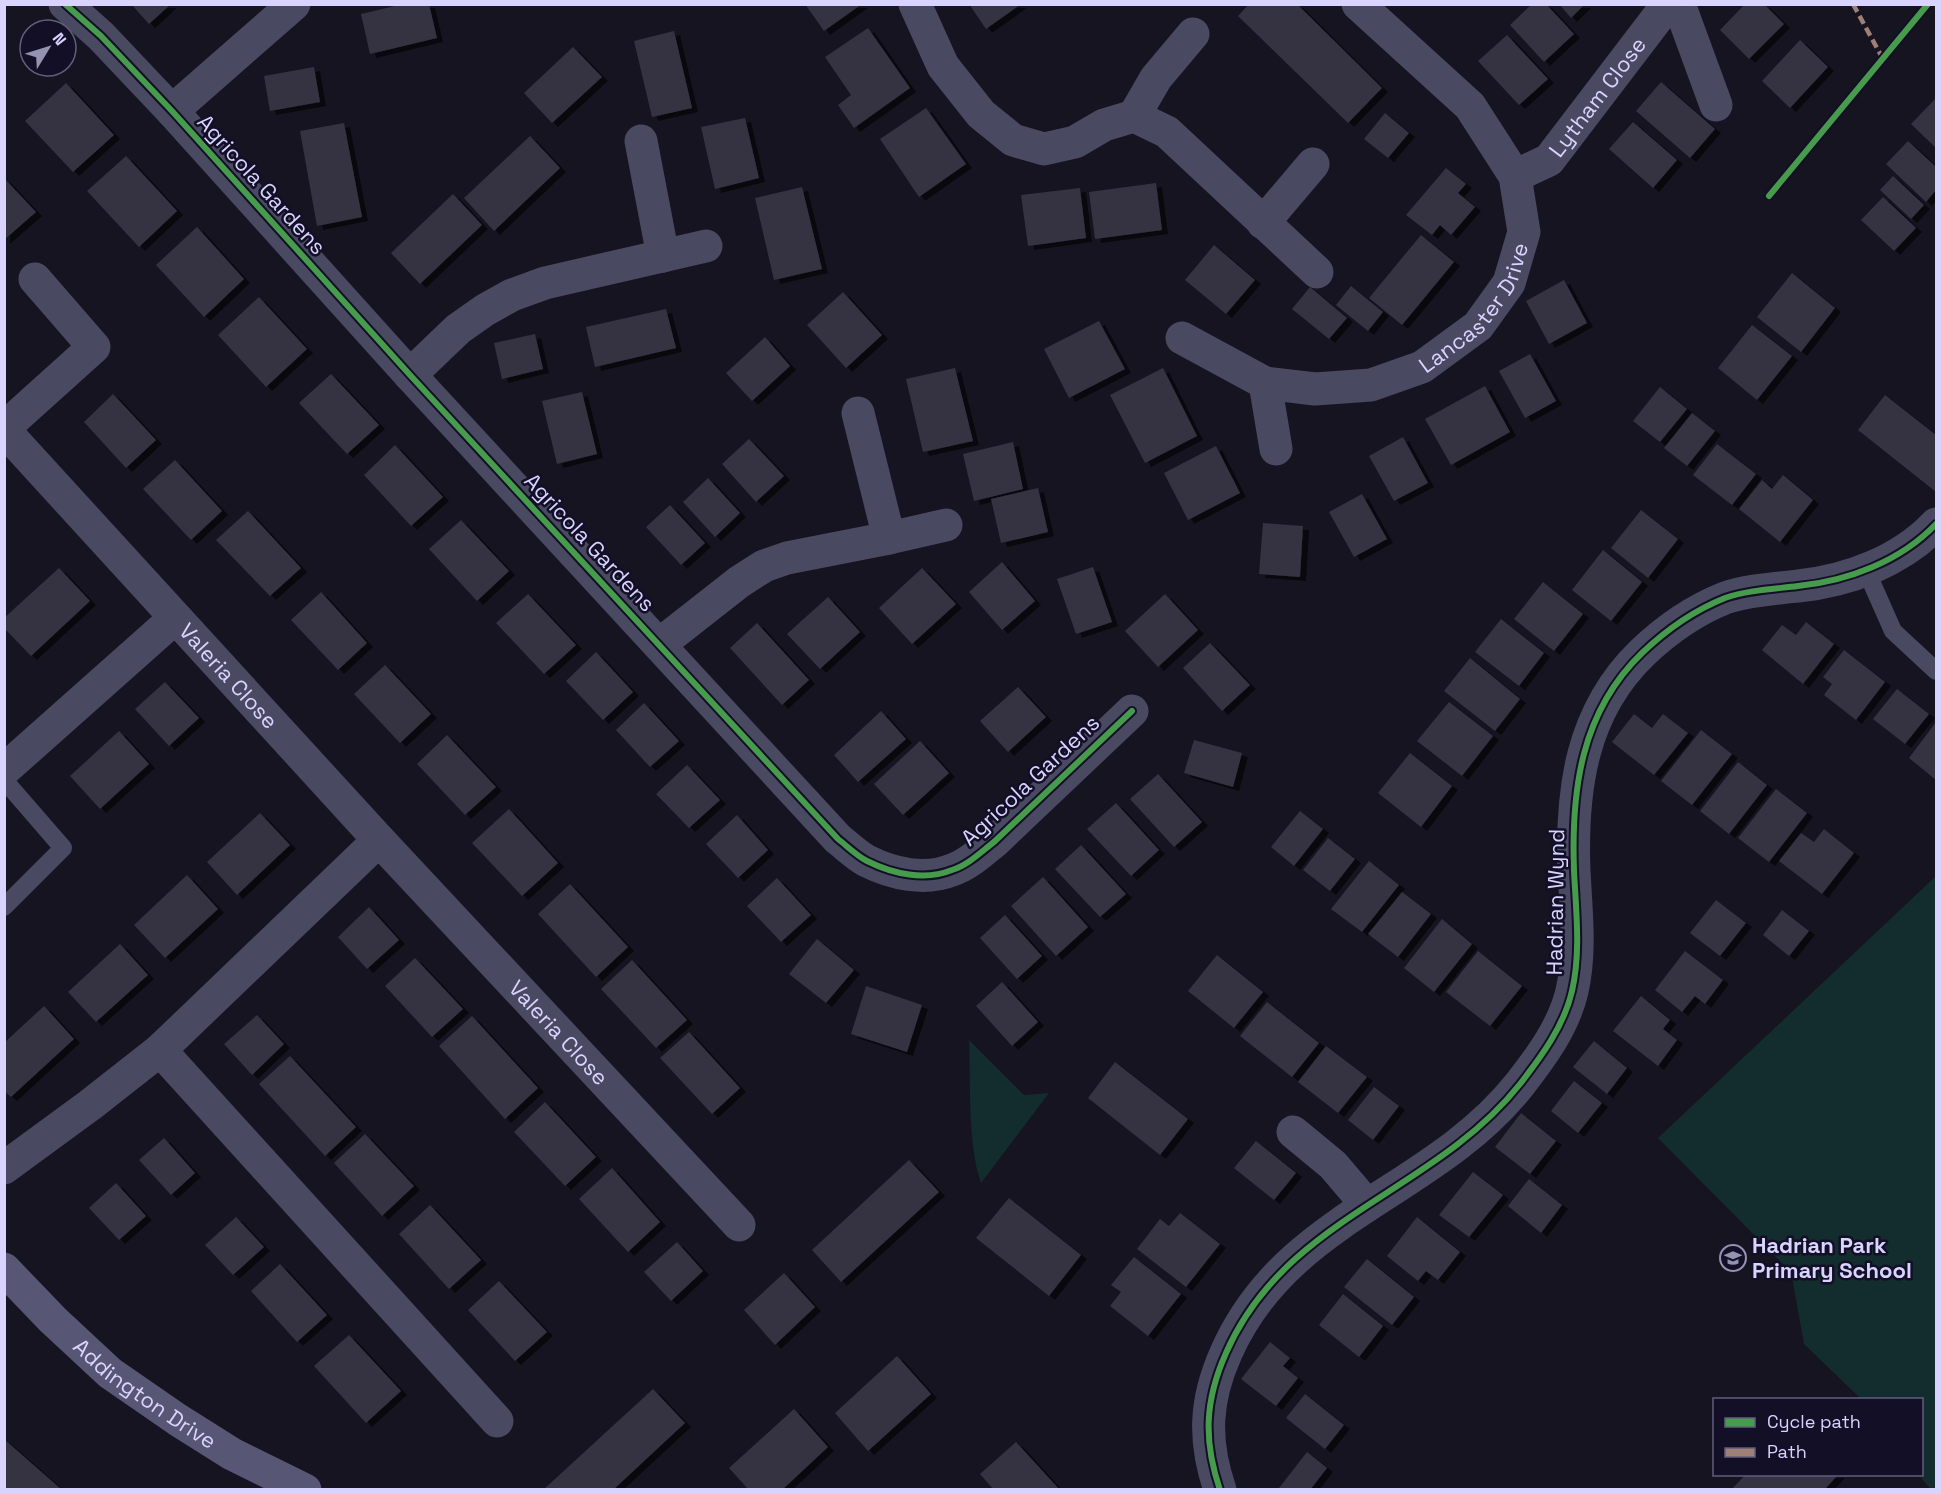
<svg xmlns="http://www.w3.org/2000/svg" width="1941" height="1494" font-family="'Space Grotesk',sans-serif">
  <defs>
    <filter id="shadow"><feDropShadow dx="6" dy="4" stdDeviation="0" flood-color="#0009"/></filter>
  </defs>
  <rect width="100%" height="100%" fill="#161421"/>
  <path fill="#132c2d" d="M1936,876V1489L1931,1490L1919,1475L1922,1474V1400L1861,1399L1804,1344L1791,1272L1658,1138Z
    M969,1040L1024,1095L1049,1093L981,1183C967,1142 971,1084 969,1040Z"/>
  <path fill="#343243" filter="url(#shadow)" d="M131,4H171L149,24Z
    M403,4H429L437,38L370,54L361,14Z
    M805,4H862L824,31Z
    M969,4H1021L986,29Z
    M1249,4H1297L1382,88L1348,123L1238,16Z
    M1532,4H1546L1574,34L1544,62L1510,25Z
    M1559,4H1585L1571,18Z
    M1745,4H1764L1784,24L1749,59L1720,30Z
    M868,28L910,88L854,128L838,105L851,95L825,57Z
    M674,31L692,108L652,117L634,41Z
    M1507,35L1548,79L1519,105L1478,61Z
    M1800,40L1828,67L1790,108L1762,81Z
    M573,47L602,77L552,123L524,93Z
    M314,67L320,102L270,111L264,76Z
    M1661,82L1715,129L1690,158L1636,111Z
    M66,83L114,135L73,172L25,121Z
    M1936,98V148L1911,124Z
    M926,108L966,164L919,197L880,139Z
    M1385,113L1409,133L1388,158L1364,139Z
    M745,118L759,178L715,189L701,127Z
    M1633,122L1677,160L1653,188L1609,149Z
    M344,123L362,217L317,226L300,131Z
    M530,136L560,168L494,231L464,198Z
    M1908,141L1936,167V190L1926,202L1886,164Z
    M126,156L177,211L139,247L87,191Z
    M1446,168L1466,184L1458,193L1475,207L1451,235L1440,225L1432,235L1406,215Z
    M1893,176L1924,205L1911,219L1880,190Z
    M4,178L36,212L4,240Z
    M1156,183L1162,230L1095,239L1089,192Z
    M802,187L822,269L774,280L755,198Z
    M1080,188L1086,238L1028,246L1021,195Z
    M453,194L482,225L420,284L391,253Z
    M1883,197L1916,228L1894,251L1861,220Z
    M197,227L244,279L204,317L156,265Z
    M1421,235L1454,262L1402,325L1369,298Z
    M1214,245L1255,280L1226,314L1185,280Z
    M1792,273L1835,308L1801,352L1757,317Z
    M1564,280L1587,323L1549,344L1526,301Z
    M1351,286L1383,312L1368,331L1336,305Z
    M1310,287L1347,318L1329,339L1292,309Z
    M843,292L882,335L846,368L807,325Z
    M259,297L307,349L266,387L218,335Z
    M666,309L676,348L595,367L586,327Z
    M1099,321L1125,369L1069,398L1044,349Z
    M1752,325L1792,356L1757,400L1718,368Z
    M535,334L543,369L502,379L494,343Z
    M765,337L790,366L752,401L726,373Z
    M1530,354L1556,401L1525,418L1499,371Z
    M955,368L973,441L923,452L906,379Z
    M1163,368L1197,436L1145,463L1110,395Z
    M331,374L379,425L347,454L299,403Z
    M1485,386L1510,432L1451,465L1425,419Z
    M1660,387L1687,409L1660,442L1633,421Z
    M582,392L597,454L557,464L542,401Z
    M113,394L156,440L126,468L84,422Z
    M1885,395L1936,435V492L1858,430Z
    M1692,413L1715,431L1687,466L1664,448Z
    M1403,437L1428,483L1394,501L1369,456Z
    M749,439L784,476L756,502L722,464Z
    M1013,442L1023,489L974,501L963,454Z
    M1717,444L1756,474L1732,505L1693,475Z
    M395,445L443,497L411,526L364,475Z
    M1216,446L1240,493L1188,520L1164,473Z
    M175,460L222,511L191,540L143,489Z
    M1783,475L1813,500L1780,542L1739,509L1762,480L1772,489Z
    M708,478L740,513L715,537L683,502Z
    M1038,488L1048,532L1001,543L991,499Z
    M1362,494L1387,539L1354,557L1329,512Z
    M670,505L705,543L681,565L646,527Z
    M1641,510L1678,539L1648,578L1611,548Z
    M248,511L301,568L270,596L216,540Z
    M461,520L509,571L477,601L429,549Z
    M1263,523L1303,526L1300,577L1259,574Z
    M1603,550L1642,582L1611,621L1572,590Z
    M1002,562L1035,601L1002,630L969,592Z
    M1093,567L1112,622L1076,634L1057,579Z
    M59,568L90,601L31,656L4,628V618Z
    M922,568L956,604L912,644L879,608Z
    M1543,582L1583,614L1554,651L1514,619Z
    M321,592L367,643L338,670L291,620Z
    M528,594L576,645L544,674L496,623Z
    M1165,594L1198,630L1158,667L1125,631Z
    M828,597L860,632L820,669L787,634Z
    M1501,619L1544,653L1519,686L1475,652Z
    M1806,622L1834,644L1803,684L1762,650L1782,625L1796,635Z
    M757,623L809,680L782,705L730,648Z
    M1210,643L1250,685L1222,711L1183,668Z
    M1844,650L1885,682L1856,720L1824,695L1832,684L1823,677Z
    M596,652L633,692L603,720L566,681Z
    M1470,658L1520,699L1495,731L1444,691Z
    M385,665L431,714L400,743L354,694Z
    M165,682L199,718L169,746L135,709Z
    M1018,687L1046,717L1008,752L980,721Z
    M1897,689L1929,714L1905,744L1873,719Z
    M1449,702L1493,736L1462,776L1417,741Z
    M644,703L679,741L650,767L616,730Z
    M881,711L906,739L858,782L834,755Z
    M1634,714L1652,728L1663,714L1688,733L1654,775L1612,742Z
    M1936,722V780L1909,758Z
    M1701,730L1732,754L1692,805L1661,781Z
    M119,731L149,764L100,809L70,776Z
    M447,735L496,787L465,815L417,764Z
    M1194,740L1242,753L1233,787L1184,773Z
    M920,741L949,773L903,815L874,784Z
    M1410,753L1452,786L1421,827L1378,793Z
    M1738,762L1767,785L1729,834L1700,811Z
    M687,765L720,800L689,828L656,794Z
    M1158,774L1202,822L1174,847L1130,799Z
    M1776,789L1807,813L1769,862L1738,838Z
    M1116,803L1159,850L1131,876L1087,829Z
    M509,809L558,863L522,896L472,843Z
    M1300,811L1323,829L1294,866L1271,847Z
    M260,813L290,845L237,895L207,862Z
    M737,815L768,850L738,878L706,844Z
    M1824,829L1854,853L1822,894L1779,861L1801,833L1814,842Z
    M1328,838L1355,859L1330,891L1303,870Z
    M1081,845L1126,894L1100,917L1055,869Z
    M1369,861L1399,885L1362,932L1331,909Z
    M187,875L218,909L165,958L134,925Z
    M1043,877L1088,927L1056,956L1011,906Z
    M777,878L811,915L781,942L747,906Z
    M570,884L628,947L596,977L538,914Z
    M1402,892L1431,914L1398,957L1368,934Z
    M1716,900L1746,923L1720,956L1690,933Z
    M369,907L399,940L367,969L338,937Z
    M1782,910L1809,931L1789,956L1763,935Z
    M1005,915L1042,956L1017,979L980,938Z
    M1442,919L1472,944L1434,992L1404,968Z
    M817,939L854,970L826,1003L789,974Z
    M120,944L148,975L96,1022L68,992Z
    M1478,951L1522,986L1490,1026L1446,992Z
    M1685,951L1723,980L1705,1004L1695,996L1682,1012L1655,990Z
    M1217,955L1263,992L1234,1028L1188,991Z
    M415,958L463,1009L432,1037L385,986Z
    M632,960L687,1020L656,1048L601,989Z
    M1002,982L1038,1022L1012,1046L976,1006Z
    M866,986L922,1005L907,1052L851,1034Z
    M1641,996L1670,1020L1663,1029L1677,1040L1658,1066L1613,1031Z
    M1267,1002L1319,1043L1292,1077L1240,1036Z
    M44,1006L74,1039L11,1097L4,1091V1043Z
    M257,1015L284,1044L252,1075L224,1044Z
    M472,1016L538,1088L505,1119L439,1046Z
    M689,1032L740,1088L712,1114L660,1058Z
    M1594,1041L1627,1068L1607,1094L1573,1067Z
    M1326,1046L1367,1077L1338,1113L1298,1082Z
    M290,1056L356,1127L325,1156L259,1084Z
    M1115,1062L1188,1119L1160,1155L1088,1098Z
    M1574,1081L1602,1103L1578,1133L1551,1111Z
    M1374,1087L1399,1106L1373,1140L1348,1120Z
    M545,1102L596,1157L565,1186L514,1132Z
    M1521,1113L1556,1141L1530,1174L1495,1147Z
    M365,1134L414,1186L382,1216L334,1163Z
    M164,1138L195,1173L171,1195L139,1160Z
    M1256,1141L1296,1173L1274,1200L1234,1168Z
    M909,1160L939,1192L841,1282L812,1250Z
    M612,1168L660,1222L628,1252L579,1199Z
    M1473,1172L1503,1195L1469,1237L1439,1215Z
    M1529,1179L1562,1205L1541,1233L1508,1206Z
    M116,1183L146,1216L119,1240L89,1208Z
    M1009,1198L1081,1255L1049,1296L976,1238Z
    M430,1205L481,1260L449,1289L399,1234Z
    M1180,1213L1220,1244L1186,1287L1137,1249L1160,1219L1169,1226Z
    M236,1217L264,1247L233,1275L205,1245Z
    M1417,1217L1460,1252L1438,1280L1426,1271L1418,1281L1387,1256Z
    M677,1242L703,1271L671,1301L644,1272Z
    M1134,1257L1181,1294L1148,1336L1110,1306L1121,1292L1111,1285Z
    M1367,1259L1414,1297L1392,1325L1344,1287Z
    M280,1264L327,1315L297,1342L251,1291Z
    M784,1273L815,1307L775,1345L744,1310Z
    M499,1281L547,1332L515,1361L468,1310Z
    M1343,1294L1383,1326L1359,1357L1319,1325Z
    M349,1335L401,1391L366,1423L314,1366Z
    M1270,1342L1290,1358L1283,1366L1298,1378L1276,1406L1241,1379Z
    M897,1356L931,1394L868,1451L835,1413Z
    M653,1389L685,1423L613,1490H543Z
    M1305,1394L1344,1425L1325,1449L1286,1418Z
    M794,1409L828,1447L782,1490H749L729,1468Z
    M4,1439L62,1490H4Z
    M1016,1442L1060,1490H994L980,1474Z
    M1307,1452L1327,1468L1310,1490H1281L1279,1488Z
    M1746,1474H1839L1824,1490H1731Z"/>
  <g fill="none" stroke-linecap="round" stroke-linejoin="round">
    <path stroke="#4a4962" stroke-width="18" d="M1866,570L1893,631L1936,671
      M4,780L63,848L4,907"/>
    <g stroke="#4a4962" stroke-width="33">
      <path d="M65,4L101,36L172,111L410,375L838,839C847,846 857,856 867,861C893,874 925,881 952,870C968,865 981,852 994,842L1132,711"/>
      <path d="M915,4L943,66L981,114L1013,140L1044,149L1075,142L1104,125L1134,116L1167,132L1317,272"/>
      <path d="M1679,4L1716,105"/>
      <path d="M172,111L294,4"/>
      <path d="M1134,116L1156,78L1193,34"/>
      <path d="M641,141L663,256"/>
      <path id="s1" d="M1515,176L1549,160L1668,4"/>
      <path d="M1263,223L1313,164"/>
      <path d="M1182,338L1265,383L1276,449"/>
      <path d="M410,375L458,329L485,310L512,295L545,283L706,246"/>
      <path id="s2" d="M1265,383L1315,389L1371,385L1422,367L1478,326L1509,283L1524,232L1515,176L1470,106L1358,4"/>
      <path d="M858,413L889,538"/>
      <path d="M4,428L94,347L35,279"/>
      <path id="s3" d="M4,430L379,840L739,1225"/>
      <path d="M660,644L739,582L764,566L787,558L889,538L946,525"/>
      <path d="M4,770L175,618"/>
      <path d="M160,1050L497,1421"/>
      <path d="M1293,1132L1333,1165L1367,1205"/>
      <path d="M4,1168L90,1105L160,1050L379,840"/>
      <path d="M1220,1490C1203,1440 1205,1400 1226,1353C1286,1216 1433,1194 1520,1084C1541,1057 1564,1026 1572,991C1581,952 1576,911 1574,871C1571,790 1581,712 1642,653C1665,631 1695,610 1725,598C1748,590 1774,589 1798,586C1848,581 1901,561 1936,524"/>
    </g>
    <path stroke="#575674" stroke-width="33" id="s4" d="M4,1269L53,1320L110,1373L178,1420L232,1454L305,1490"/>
    <path stroke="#9e8076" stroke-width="4.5" stroke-dasharray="9 4.5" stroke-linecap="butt" d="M1853,4L1883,59"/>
    <defs>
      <path id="cycleway" d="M65,4L101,36L172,111L410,375L838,839C847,846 857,856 867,861C893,874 925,881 952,870C968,865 981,852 994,842L1132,711
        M1769,196L1928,4
        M1220,1490C1203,1440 1205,1400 1226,1353C1286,1216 1433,1194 1520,1084C1541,1057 1564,1026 1572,991C1581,952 1576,911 1574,871C1571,790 1581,712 1642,653C1665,631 1695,610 1725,598C1748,590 1774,589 1798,586C1848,581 1901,561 1936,524"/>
    </defs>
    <use href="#cycleway" stroke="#130f26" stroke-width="10"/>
    <use href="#cycleway" stroke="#469c4c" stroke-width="6"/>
  </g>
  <defs>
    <symbol id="school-ring" viewBox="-11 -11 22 22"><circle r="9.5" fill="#130f26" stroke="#9591b1" stroke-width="1.5"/><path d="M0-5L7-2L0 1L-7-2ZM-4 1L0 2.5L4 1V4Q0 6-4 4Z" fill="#9591b1"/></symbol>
  </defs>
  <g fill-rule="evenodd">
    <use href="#school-ring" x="1718" y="1243" width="30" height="30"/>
  </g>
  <g text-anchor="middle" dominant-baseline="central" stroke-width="5" stroke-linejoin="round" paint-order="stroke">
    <g font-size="22" fill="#d9d4ff" stroke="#130f26">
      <text stroke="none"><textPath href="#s1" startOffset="117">Lytham Close</textPath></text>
      <text transform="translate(262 184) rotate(48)">Agricola Gardens</text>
      <text stroke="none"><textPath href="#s2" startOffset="242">Lancaster Drive</textPath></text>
      <text transform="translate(590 542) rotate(47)">Agricola Gardens</text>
      <text stroke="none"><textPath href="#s3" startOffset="333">Valeria Close</textPath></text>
      <text transform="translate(1030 780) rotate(-43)">Agricola Gardens</text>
      <text transform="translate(1555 902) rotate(-89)">Hadrian Wynd</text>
      <text stroke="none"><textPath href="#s3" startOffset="819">Valeria Close</textPath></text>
      <text stroke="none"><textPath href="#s4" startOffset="189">Addington Drive</textPath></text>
    </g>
    <g font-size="22" font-weight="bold" fill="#d9d4ff" stroke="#130f26" text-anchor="start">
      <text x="1752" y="1245">Hadrian Park<tspan x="1752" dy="25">Primary School</tspan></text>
    </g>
  </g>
  <rect width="1941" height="1494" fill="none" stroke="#d9d4ff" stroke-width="12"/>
  <rect x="1713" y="1398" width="210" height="78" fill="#130f26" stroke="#625e7d" stroke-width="1.5"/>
  <rect x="1725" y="1418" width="30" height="9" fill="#469c4c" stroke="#625e7d" stroke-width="1.5"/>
  <text x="1767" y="1428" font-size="18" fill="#d9d4ff">Cycle path</text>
  <rect x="1725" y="1448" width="30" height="9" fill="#9e8076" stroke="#625e7d" stroke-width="1.5"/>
  <text x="1767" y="1458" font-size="18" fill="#d9d4ff">Path</text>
  <g transform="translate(48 48) rotate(52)"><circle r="28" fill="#130f26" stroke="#625e7d" stroke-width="1.5"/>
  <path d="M0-4.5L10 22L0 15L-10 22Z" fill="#9591b1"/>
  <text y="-9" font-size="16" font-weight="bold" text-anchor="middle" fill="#d9d4ff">N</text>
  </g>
</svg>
